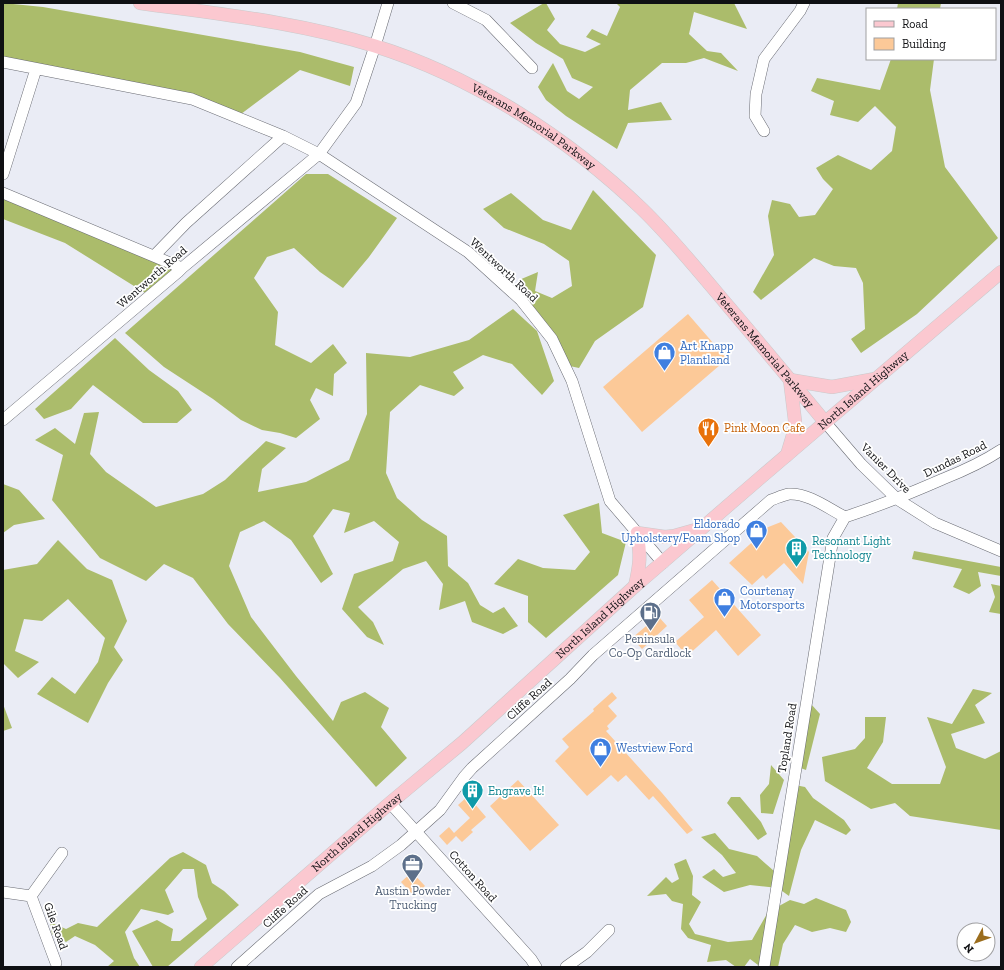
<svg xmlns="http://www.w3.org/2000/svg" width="1004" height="970" font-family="'Zilla Slab',serif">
  <rect width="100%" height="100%" fill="#eaecf5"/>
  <path fill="#abbc6b" d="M3,3L43,7L300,52L354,67L350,86L300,70L237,117L192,99L3,62Z
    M544,3H546L555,19L547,30L560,44L585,52L601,44L586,37L592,29L607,36L620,7L616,3H734L747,29L694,12L689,34L707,51L721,53L738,71L704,58L686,63H662L630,90L628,110L661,102L672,120L628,123L617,149L566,116L546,100L538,87L553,63L567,91L579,99L593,87L572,78L563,59L536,43L510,23Z
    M898,3H941L940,9H897Z
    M891,59H934L930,90L945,167L998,238L917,314L861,353L851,339L865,329L863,283L856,268L834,266L814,258L761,300L753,292L774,255L768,216L772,200L790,204L799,217L815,215L833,189L823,179L816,168L838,155L871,170L892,151L896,127L875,106L858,122L830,115L834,101L811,91L817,78L880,90Z
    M306,174H328L397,218L369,257L343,288L320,272L294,248L267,257L254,278L278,312L275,345L311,363L333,344L347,363L334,374L333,396L316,388L310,400L320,419L296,438L280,433L262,430L241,420L213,399L164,367L125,333Z
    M593,190L656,255L643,307L595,341L579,368L565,365L531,307L519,280L538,272L535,291L552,298L572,286L569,261L544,244L504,228L483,209L511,193L543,220L571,230Z
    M3,193L182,268L150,296L65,243L3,219Z
    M513,309L537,331L554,381L542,395L512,364L483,355L453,372L464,388L454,396L420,385L390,412L386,473L397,498L422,520L447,536L448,566L468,583L480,605L493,613L504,607L518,626L503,634L472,622L465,601L439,610L443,584L426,561L403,569L358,607L373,622L384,645L367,637L342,609L354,574L393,561L399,542L374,521L344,533L350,513L333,509L313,536L333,574L321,583L291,540L264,521L240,532L229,566L251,617L296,676L333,721L341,702L365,692L389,708L381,727L407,758L376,787L280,678L228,624L193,578L164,564L146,581L100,558L52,500L63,455L35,440L55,428L75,444L84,413L99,412L90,454L106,472L156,507L203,494L225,480L266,441L286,448L262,469L258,492L306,482L349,460L367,414L366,353L410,357L469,340Z
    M115,338L149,370L178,391L192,410L177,423H143L93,385L71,409L44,419L35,409Z
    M3,484L19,490L45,519L14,525L3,533Z
    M599,503L602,533L626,542L618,575L546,638L528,622V596L494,584L518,559L543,568L575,570L590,552L563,515Z
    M58,540L87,569L112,580L127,621L114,647L123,660L108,683L88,723L37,694L52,677L75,694L98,662L105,638L68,599L42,621L24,619L15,651L39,662L18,678L3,663V570L37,564Z
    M914,551L1001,567V576L978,572L981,586L969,594L953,587L962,569L912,559Z
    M991,584L1001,586V614L989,612L995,597Z
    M973,689L992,693L975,705L985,723L951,734L956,748L985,759L1001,751V830L910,816L895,803L871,809L825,781L822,757L855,749L865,738V717H886L883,742L867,768L892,784H940L946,767L927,717L952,724Z
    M3,704L12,728L3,731Z
    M811,704L820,714L806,770L792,765Z
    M771,765L784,780L773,814L761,813L760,795L769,784Z
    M790,784L805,787L813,798L844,820L851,830L846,835L815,820L801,850L789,896L778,888L750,885L724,892L702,877L714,869L723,877L736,873L722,855L701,837L715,833L729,849L757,856L774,871Z
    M731,797H740L761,822L767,834L758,840L727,803Z
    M183,852L206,865L212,883L224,891L239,905L167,967H153L132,931L157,920L173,929L171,941H180L207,919L198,897L194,869H183L165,890L174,912L168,915L141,909L125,932L134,958L140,967H107L114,961L95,945L75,936L66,942L52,934L50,922L66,929L78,923L97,927L170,858Z
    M686,859L693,876L692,895L701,902L689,924L695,934L728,942L752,940L768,912L790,900L804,904L816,898L846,910L851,922L846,932L830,928L812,932L795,925L783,944L778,967H757L758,965L750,959L744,967H736L726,960L707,962L711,945L688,938L681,929L683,904L672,901L666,894L647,896L666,877L672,883L679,879L674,864Z"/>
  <path fill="#fcc998" d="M688,314L727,359L642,432L603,387Z
    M781,522L809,552L803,584L784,563L766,579L763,575L752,585L729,563L759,536L756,532Z
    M712,580L761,635L738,656L716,630L687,656L675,642L704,617L689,600Z
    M658,616L667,626L642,649L632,638Z
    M612,692L617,698L608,706L617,716L607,726L609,729L606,731L662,793L693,830L687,834L653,796L649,800L626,775L618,782L611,775L587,796L555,761L569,747L562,739L594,711L593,709Z
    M518,780L559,825L530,851L490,806Z
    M468,796L486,817L471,830L473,832L462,842L456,836L447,845L439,836L449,827L454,833L470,818L458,805Z
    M412,872L425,886L414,896L401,882Z"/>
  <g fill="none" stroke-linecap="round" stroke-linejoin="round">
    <defs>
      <path id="minor" d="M453,3L486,20L532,68
        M3,62L192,99L283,136L186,223L154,256
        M764,131L755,116L756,94L764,59L800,11L804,3
        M283,136L319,154L468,252L521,300L552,339L572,381L610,501L663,563
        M3,174L36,69
        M3,193L182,268
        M3,420L178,272L182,268L319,154L356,103L375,46L388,3
        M825,422L861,464L897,499L935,523L1001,551
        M390,803L531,959L536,967
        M3,892L31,896
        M31,896L56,963
        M31,896L62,853
        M237,967L319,894L372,866L401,845L440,810L464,777L472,768L570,679L593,655L771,500C777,498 783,495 789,494C809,493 829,509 845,517C879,506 911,493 943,479C963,471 983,462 1001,450
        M566,967L587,952L609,930
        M764,967L833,538L845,517"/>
      <g id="major">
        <path id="s1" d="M140,3C219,14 299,22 375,46C474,77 568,138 642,209C673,239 700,273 728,306C761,345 793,383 825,422"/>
        <path d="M790,380L832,387L875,379"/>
        <path d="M787,455L793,435L795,421L790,380"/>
        <path d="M635,586C640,565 641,555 637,533L665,537L674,536L699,529"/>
        <path id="s2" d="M201,967L390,803L462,743L635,586L760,478L1001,272"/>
      </g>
    </defs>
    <use href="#minor" stroke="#696b73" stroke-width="12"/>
    <use href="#major" stroke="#cacacb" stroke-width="14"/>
    <use href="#minor" stroke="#fff" stroke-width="11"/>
    <use href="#major" stroke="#fbc8d0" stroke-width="13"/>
  </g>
  <defs>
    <symbol id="shop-pin" viewBox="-11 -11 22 30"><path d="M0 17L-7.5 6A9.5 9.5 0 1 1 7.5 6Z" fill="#3f7fe0" stroke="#fff"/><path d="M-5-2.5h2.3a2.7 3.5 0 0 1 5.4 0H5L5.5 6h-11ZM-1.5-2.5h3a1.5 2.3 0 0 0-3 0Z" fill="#fff"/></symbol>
    <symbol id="restaurant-pin" viewBox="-11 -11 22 30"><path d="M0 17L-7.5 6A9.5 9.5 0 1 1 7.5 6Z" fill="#e8710a" stroke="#fff"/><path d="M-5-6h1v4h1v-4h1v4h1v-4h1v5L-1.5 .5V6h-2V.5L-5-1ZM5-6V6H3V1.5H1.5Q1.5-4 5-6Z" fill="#fff"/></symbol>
    <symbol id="building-pin" viewBox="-11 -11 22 30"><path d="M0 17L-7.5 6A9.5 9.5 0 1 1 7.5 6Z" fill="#0f9aa8" stroke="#fff"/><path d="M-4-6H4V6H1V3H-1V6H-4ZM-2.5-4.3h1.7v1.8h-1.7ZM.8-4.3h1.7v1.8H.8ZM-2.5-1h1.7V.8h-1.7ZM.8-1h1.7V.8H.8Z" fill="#fff"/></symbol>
    <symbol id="fuel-pin" viewBox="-11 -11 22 30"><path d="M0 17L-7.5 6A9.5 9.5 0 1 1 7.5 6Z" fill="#5c6f8a" stroke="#fff"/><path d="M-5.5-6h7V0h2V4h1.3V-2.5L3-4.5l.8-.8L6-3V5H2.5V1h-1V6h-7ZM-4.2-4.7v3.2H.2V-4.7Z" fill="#fff"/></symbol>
    <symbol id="office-pin" viewBox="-11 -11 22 30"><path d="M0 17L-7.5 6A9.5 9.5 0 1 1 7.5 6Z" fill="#5c6f8a" stroke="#fff"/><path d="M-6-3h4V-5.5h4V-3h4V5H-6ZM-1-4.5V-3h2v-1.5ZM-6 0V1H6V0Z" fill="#fff"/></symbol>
  </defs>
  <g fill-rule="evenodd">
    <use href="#shop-pin" x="652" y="340" width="25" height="34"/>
    <use href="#restaurant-pin" x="696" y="416" width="25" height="34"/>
    <use href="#shop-pin" x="744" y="518" width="25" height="34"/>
    <use href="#building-pin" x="784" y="536" width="25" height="34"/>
    <use href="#shop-pin" x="712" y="586" width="25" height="34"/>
    <use href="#fuel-pin" x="638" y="600" width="25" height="34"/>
    <use href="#shop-pin" x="588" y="736" width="25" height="34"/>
    <use href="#building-pin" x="460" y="778" width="25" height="34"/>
    <use href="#office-pin" x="400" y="852" width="25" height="34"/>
  </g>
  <g text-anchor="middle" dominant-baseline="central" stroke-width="3.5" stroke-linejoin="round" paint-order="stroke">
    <g font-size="12" fill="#0f1013" stroke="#fff">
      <text stroke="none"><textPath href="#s1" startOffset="418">Veterans Memorial Parkway</textPath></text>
      <text transform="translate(504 270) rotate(43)">Wentworth Road</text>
      <text transform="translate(152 277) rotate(-41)">Wentworth Road</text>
      <text stroke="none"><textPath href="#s1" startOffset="742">Veterans Memorial Parkway</textPath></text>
      <text stroke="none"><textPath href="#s2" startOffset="878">North Island Highway</textPath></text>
      <text transform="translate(955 459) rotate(-26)">Dundas Road</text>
      <text transform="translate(886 468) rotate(45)">Vanier Drive</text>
      <text stroke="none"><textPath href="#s2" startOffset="530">North Island Highway</textPath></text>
      <text transform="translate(529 699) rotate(-42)">Cliffe Road</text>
      <text transform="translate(787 738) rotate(-81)">Topland Road</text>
      <text stroke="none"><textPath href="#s2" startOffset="206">North Island Highway</textPath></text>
      <text transform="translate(473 876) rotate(48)">Cotton Road</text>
      <text transform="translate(285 907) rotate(-42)">Cliffe Road</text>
      <text transform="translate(56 926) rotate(70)">Gile Road</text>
    </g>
    <g font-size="12" fill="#366cbe" stroke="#fff" text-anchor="start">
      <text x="680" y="346">Art Knapp<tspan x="680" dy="14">Plantland</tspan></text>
      <text x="740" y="524" text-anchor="end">Eldorado<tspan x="740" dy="14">Upholstery/Foam Shop</tspan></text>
      <text x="740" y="591">Courtenay<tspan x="740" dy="14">Motorsports</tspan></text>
      <text x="616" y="748">Westview Ford</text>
    </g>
    <g font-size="12" fill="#c56008" stroke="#fff" text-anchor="start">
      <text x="724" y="428">Pink Moon Cafe</text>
    </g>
    <g font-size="12" fill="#0d838f" stroke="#fff" text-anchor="start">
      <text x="812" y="541">Resonant Light<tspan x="812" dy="14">Technology</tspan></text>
      <text x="488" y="791">Engrave It!</text>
    </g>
    <g font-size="12" fill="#4e5e75" stroke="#fff">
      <text x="650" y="639">Peninsula<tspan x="650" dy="14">Co-Op Cardlock</tspan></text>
      <text x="413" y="891">Austin Powder<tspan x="413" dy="14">Trucking</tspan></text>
    </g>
  </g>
  <rect width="1004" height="970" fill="none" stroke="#0f1013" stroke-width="8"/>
  <rect x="866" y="8" width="130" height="52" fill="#ffffff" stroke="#9f9fa1"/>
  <rect x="874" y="21" width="20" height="6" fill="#fbc8d0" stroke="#9f9fa1"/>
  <text x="902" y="28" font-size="12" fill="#0f1013">Road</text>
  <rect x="874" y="38" width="20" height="12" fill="#fcc998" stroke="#9f9fa1"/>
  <text x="902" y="48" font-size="12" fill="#0f1013">Building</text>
  <g transform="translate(976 942) rotate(229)"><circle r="19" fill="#ffffff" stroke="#9f9fa1"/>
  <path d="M0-3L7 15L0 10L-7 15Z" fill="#9b6d1d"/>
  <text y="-6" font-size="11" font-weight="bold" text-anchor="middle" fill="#0f1013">N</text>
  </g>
</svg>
